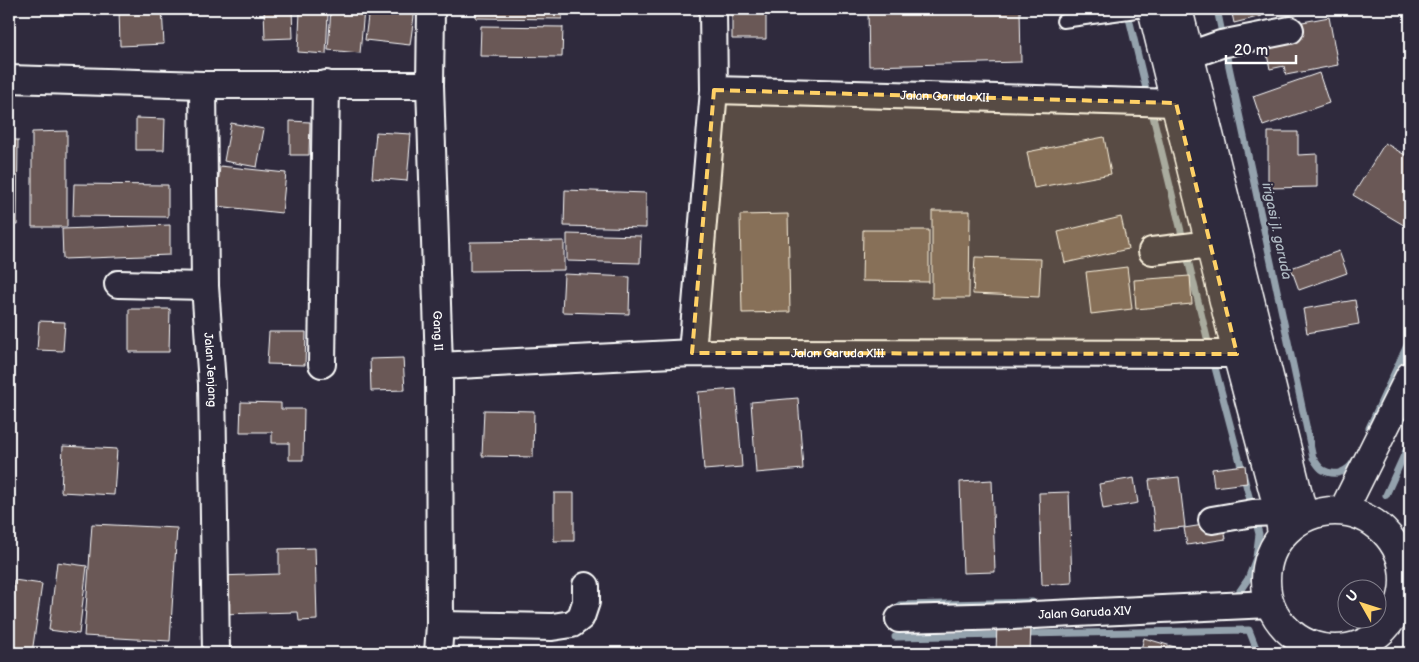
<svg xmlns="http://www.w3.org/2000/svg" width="1419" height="662" font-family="'Balsamiq Sans',sans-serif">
  <rect width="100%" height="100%" fill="#2f2a3d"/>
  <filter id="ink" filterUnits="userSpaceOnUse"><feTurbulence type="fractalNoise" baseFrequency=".02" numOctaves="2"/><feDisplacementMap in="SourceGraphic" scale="10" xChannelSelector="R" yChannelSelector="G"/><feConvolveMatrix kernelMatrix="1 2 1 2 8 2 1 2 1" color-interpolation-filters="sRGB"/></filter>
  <g filter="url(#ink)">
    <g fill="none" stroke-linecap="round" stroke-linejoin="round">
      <path stroke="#94a2ad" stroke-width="7" d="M1217,9L1223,38
        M1127,10L1148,97
        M1225,48L1313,458C1316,462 1319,468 1323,470C1335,477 1348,472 1354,461
        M1151,108L1210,350
        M1213,360L1259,534L1256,558L1248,579L1235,598H1233
        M1369,428L1410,339
        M1386,495L1410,442
        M900,605L1032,602
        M1023,634L1249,630L1258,653
        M895,637L1005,635"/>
    </g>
    <path fill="#6a5857" stroke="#fff" d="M119,9H162L164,44L120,46Z
      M264,9H292L293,38L265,39Z
      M331,9L364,10L360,53L328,50Z
      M369,9H415L410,45L365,40Z
      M476,9H562V19L476,18Z
      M732,9H766V39H732Z
      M868,9H1020L1021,62L869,66Z
      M1231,9H1261L1262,16L1234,23Z
      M1261,9H1283L1262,15Z
      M300,12L328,14L326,54L298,52Z
      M1329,17L1338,65L1286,75L1284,66L1270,69L1265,45L1292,24Z
      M481,26L563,27L562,57L480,56Z
      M1319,73L1329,103L1263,126L1253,96Z
      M136,118L165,119L164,150H136Z
      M290,121L310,122L309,155H290Z
      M231,123L264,129L257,167L224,161Z
      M67,131V227H32V132Z
      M376,132L411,134L407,181L372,178Z
      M1268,132H1298V155L1317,154V187L1268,188Z
      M1104,137L1111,174L1034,188L1027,152Z
      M9,140H18L17,225H9Z
      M1385,143L1410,158V182L1406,189L1410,191V221L1407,227L1353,195Z
      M220,166L286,173L282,213L216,206Z
      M74,184L168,185V217L73,216Z
      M565,190L646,193V228L564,226Z
      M932,211H970L969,298H932Z
      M788,214L790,312L742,313L740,215Z
      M1121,217L1128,249L1065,263L1058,232Z
      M170,225V255L63,259L62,229Z
      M863,230H929V282L862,281Z
      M567,234L641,236L640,263L567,261Z
      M564,241V270L470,271V242Z
      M1339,251L1347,273L1299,290L1291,268Z
      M975,257L1041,259L1039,297L973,294Z
      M1127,267L1132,309L1091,314L1086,272Z
      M564,274L630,277L629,314L562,312Z
      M1190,276L1192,304L1136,309L1134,280Z
      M1355,300L1359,324L1307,333L1303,309Z
      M129,309H170L169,352H129Z
      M39,321L65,322L63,351L37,350Z
      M269,332H306L305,365L267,364Z
      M403,358L405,390L371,391L370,359Z
      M736,389L742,467L704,470L698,392Z
      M798,398L803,469L756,473L751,402Z
      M241,402L281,403V409H304L303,460H289V443H272V432H240Z
      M484,410L534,411L533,457L482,456Z
      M63,446L117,449L114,495L61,492Z
      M1245,465L1247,483L1214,487L1212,469Z
      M1179,477L1185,527L1155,530L1149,480Z
      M1134,478L1138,503L1103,509L1099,484Z
      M992,480L995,572L963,573L960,482Z
      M1069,492L1072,583L1042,585L1039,493Z
      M554,493H574V541H554Z
      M1223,522L1226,539L1187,545L1184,528Z
      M92,524L177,528L170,641L84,636Z
      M315,548L317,620L299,621L298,612L219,614L218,576L279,574V549Z
      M57,562L87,566L79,634L49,630Z
      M14,580L42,584L32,653H9V616Z
      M997,623L1031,624L1030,653H996Z
      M1144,638L1178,648L1177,653H1140Z"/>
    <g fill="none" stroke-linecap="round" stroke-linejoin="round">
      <defs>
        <path id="lane" d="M1063,21L1151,9"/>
        <g id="street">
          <path id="s1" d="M431,9L430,85L439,366L440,625L438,653"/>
          <path d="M1190,55L1221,44L1290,30"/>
          <path d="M9,79L203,85H430"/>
          <path id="s2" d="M203,85L205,286L212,384L216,653"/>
          <path id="s3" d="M714,90L1176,103"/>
          <path d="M1152,251L1211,244"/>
          <path d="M118,284L205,286"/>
          <path d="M692,353L714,90L713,9"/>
          <path d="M322,364L326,84"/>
          <path id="s4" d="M439,366L692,353L1237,354"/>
          <path d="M1212,520L1253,513L1279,512"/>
          <path id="s5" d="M899,619L1011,616L1270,604"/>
          <path d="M440,625L552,627L572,624L581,617L586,602V586"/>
        </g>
        <path id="secondary" d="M1152,9L1237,354L1279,512L1282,535
          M1178,9L1304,518
          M1343,511L1410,376
          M1266 580a69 69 0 1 1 138 0a69 69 0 1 1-138 0Z"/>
      </defs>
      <use href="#lane" stroke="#fff" stroke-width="16"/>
      <use href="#street" stroke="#fff" stroke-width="30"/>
      <use href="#secondary" stroke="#fff" stroke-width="31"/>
      <use href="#lane" stroke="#2f2a3d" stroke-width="12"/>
      <use href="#street" stroke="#2f2a3d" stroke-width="26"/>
      <use href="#secondary" stroke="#2f2a3d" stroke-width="28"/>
    </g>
  </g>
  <path fill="#ffd166" fill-opacity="0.2" stroke="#ffd166" stroke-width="4" stroke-dasharray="10 6" stroke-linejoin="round" d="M714,90L1176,103L1237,354L692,353Z"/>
  <g text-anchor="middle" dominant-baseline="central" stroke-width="4" stroke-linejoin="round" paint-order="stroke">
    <g font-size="12" fill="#fff" stroke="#2f2a3d">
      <text stroke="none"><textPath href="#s3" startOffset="231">Jalan Garuda XII</textPath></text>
      <text stroke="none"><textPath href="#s1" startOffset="322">Gang II</textPath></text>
      <text stroke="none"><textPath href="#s4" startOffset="399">Jalan Garuda XIII</textPath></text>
      <text stroke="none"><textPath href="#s2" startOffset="285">Jalan Jenjang</textPath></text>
      <text stroke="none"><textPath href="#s5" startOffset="186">Jalan Garuda XIV</textPath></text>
    </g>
    <g font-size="14" font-style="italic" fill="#aeb9c2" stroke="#2f2a3d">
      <text transform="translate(1277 231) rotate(78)">irigasi jl. garuda</text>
    </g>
  </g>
  <rect width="1419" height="662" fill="none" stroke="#2f2a3d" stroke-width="30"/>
  <rect x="15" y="15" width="1389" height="632" fill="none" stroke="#fff" stroke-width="2" filter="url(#ink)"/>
  <g transform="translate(1362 604) rotate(309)"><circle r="24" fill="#2f2a3d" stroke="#827f8b"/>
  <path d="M0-4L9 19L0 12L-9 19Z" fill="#ffd166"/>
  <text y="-8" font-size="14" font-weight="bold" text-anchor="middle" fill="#ffffff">U</text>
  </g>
  <path d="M1226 55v8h70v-8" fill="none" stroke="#ffffff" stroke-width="2.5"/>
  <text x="1234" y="55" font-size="15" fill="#ffffff" stroke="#2f2a3d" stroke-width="4" paint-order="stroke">20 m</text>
</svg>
